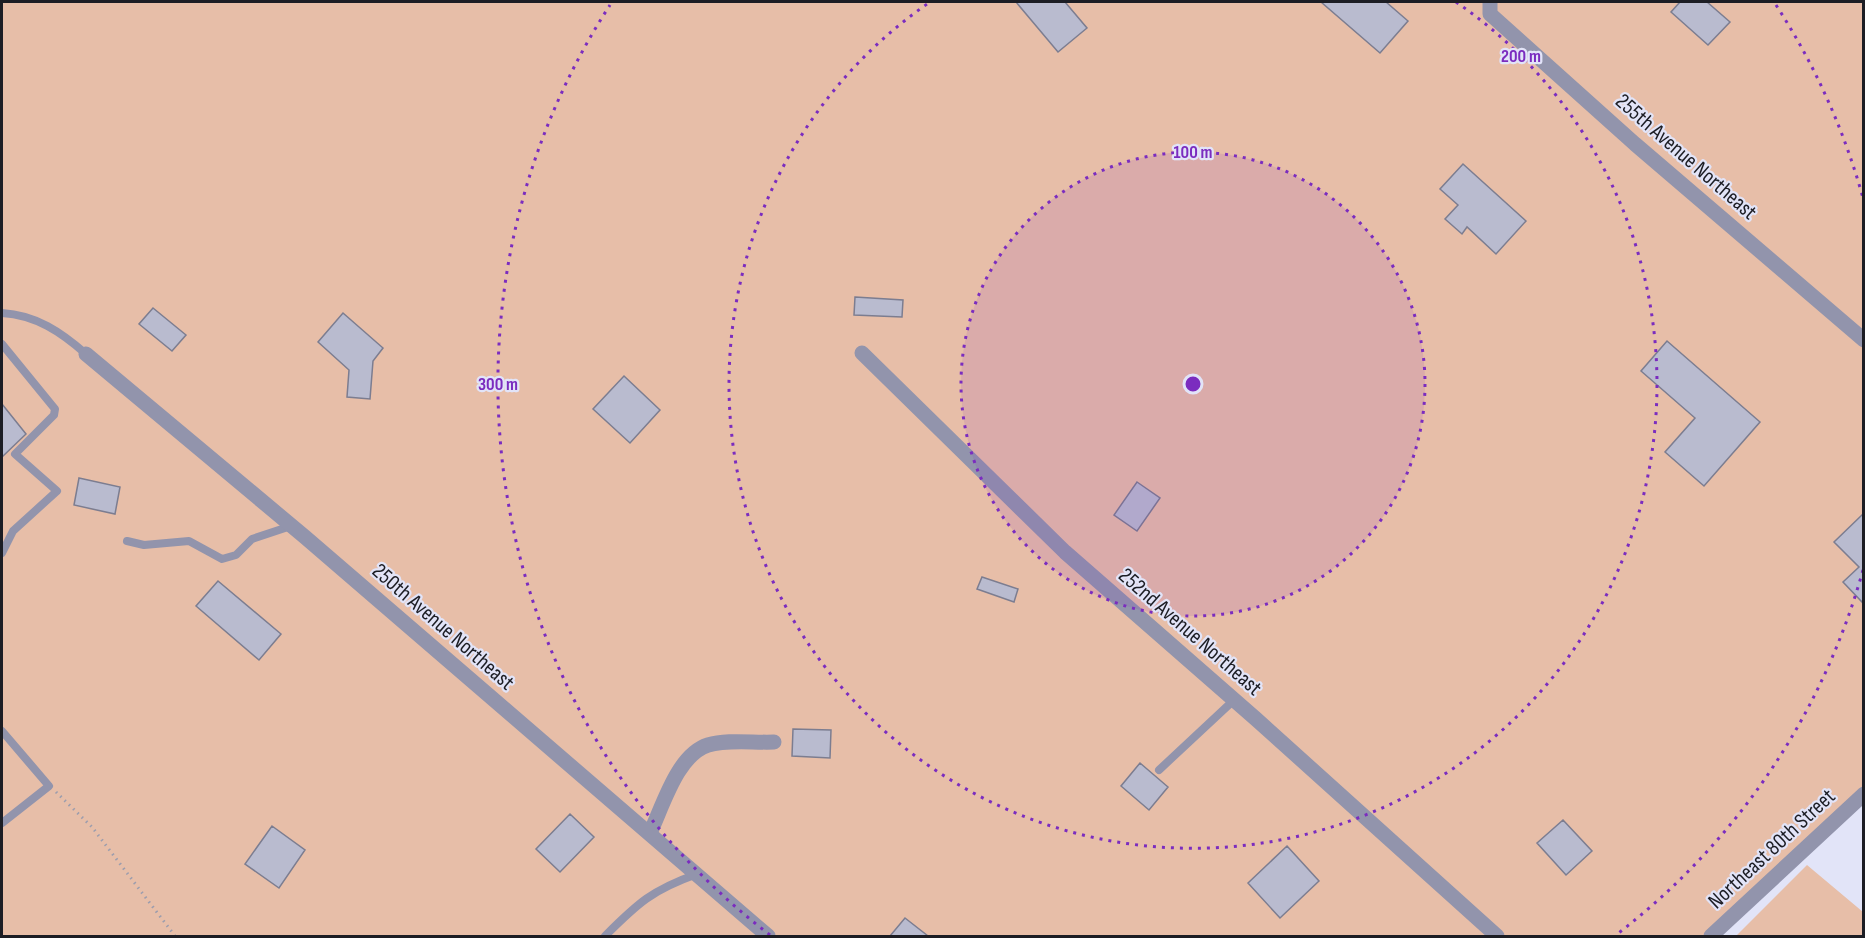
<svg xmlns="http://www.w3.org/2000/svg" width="1865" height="938" font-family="'Sofia Sans Condensed',sans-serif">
  <rect width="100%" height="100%" fill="#e2e4f8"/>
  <path fill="#e7bea8" d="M2,2H1863V794L1711,936H2Z
    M1807,865L1863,912V936H1736Z"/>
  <path fill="#b9bbcf" stroke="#7c7d90" stroke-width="1.5" d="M1016,2H1065L1087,28L1058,52Z
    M1321,2H1386L1408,21L1380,53Z
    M1680,2H1707L1730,22L1708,45L1671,12Z
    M1463,164L1526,221L1496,254L1467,227L1462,234L1445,219L1458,205L1440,189Z
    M855,297L903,300L902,317L854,315Z
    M153,308L186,335L172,351L139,324Z
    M343,313L383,348L373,361L370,399L347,397L349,370L318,342Z
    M1667,341L1760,422L1704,486L1665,452L1695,418L1641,371Z
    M624,376L660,410L630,443L593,409Z
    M2,404L26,434L2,457Z
    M79,478L120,487L115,514L74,505Z
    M1137,482L1160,498L1137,531L1114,515Z
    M1863,514V603L1843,582L1859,567L1834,542Z
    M982,577L1018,589L1014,602L977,589Z
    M218,581L281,634L259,660L196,606Z
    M793,729L831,730L830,758L792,756Z
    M1140,763L1168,787L1149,810L1121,786Z
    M570,814L594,837L560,872L536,849Z
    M1563,820L1592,851L1566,875L1537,843Z
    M272,826L305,850L279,888L245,864Z
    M1287,846L1319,881L1280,918L1248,883Z
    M905,918L928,936H890Z"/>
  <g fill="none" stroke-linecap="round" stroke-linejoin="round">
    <path stroke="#9c9dad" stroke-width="3" stroke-dasharray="1.5 4.5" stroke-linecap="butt" d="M56,792L92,827L175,936"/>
    <path stroke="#9294ac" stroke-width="8" d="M2,313C36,315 61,332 86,354
      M2,344L55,409L54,415L15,454L57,491L13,531L2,553
      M127,541L144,545L189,541L222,559L236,555L252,539L291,526
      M2,731L49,786L2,823
      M1159,770L1234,700
      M605,936C638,903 652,890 697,874"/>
    <path stroke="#9294ac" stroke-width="15" d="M1490,2V14L1635,144L1864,340
      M862,353L1065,552L1256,719L1497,936
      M86,354L305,537L768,936
      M650,833C663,806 677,755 708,745C727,739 754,743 774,742
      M1711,936L1864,794"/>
  </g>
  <circle cx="1193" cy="384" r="232" fill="#7b2cbf" fill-opacity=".12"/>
  <g fill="none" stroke="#7b2cbf" stroke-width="3" stroke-dasharray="3 6">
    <circle cx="1193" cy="384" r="232"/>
    <path d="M1456 2A464 464 0 1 1 930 2"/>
    <path d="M1863 570A695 695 0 0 1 1616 935M770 935A695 695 0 0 1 610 5M1776 5A695 695 0 0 1 1863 198"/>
  </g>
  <g text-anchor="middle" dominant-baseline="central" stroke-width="4.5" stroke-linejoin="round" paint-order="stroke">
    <g font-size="22" fill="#1c1d24" stroke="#e2e4f8">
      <text transform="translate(1686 157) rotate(41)">255th Avenue Northeast</text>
      <text transform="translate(443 627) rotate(41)">250th Avenue Northeast</text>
      <text transform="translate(1190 632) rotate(41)">252nd Avenue Northeast</text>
      <text transform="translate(1772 849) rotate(-43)">Northeast 80th Street</text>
    </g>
  </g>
  <circle cx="1193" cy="384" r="9" fill="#7b2cbf" stroke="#e2e4f8" stroke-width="3"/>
  <g font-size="18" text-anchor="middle" font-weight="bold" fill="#7b2cbf" stroke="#e2e4f8" stroke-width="4.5" stroke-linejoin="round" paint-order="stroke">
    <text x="1521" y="62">200 m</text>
    <text x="1193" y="158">100 m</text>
    <text x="498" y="390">300 m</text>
  </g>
  <rect width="1865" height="938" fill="none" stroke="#1c1d24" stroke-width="6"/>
</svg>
